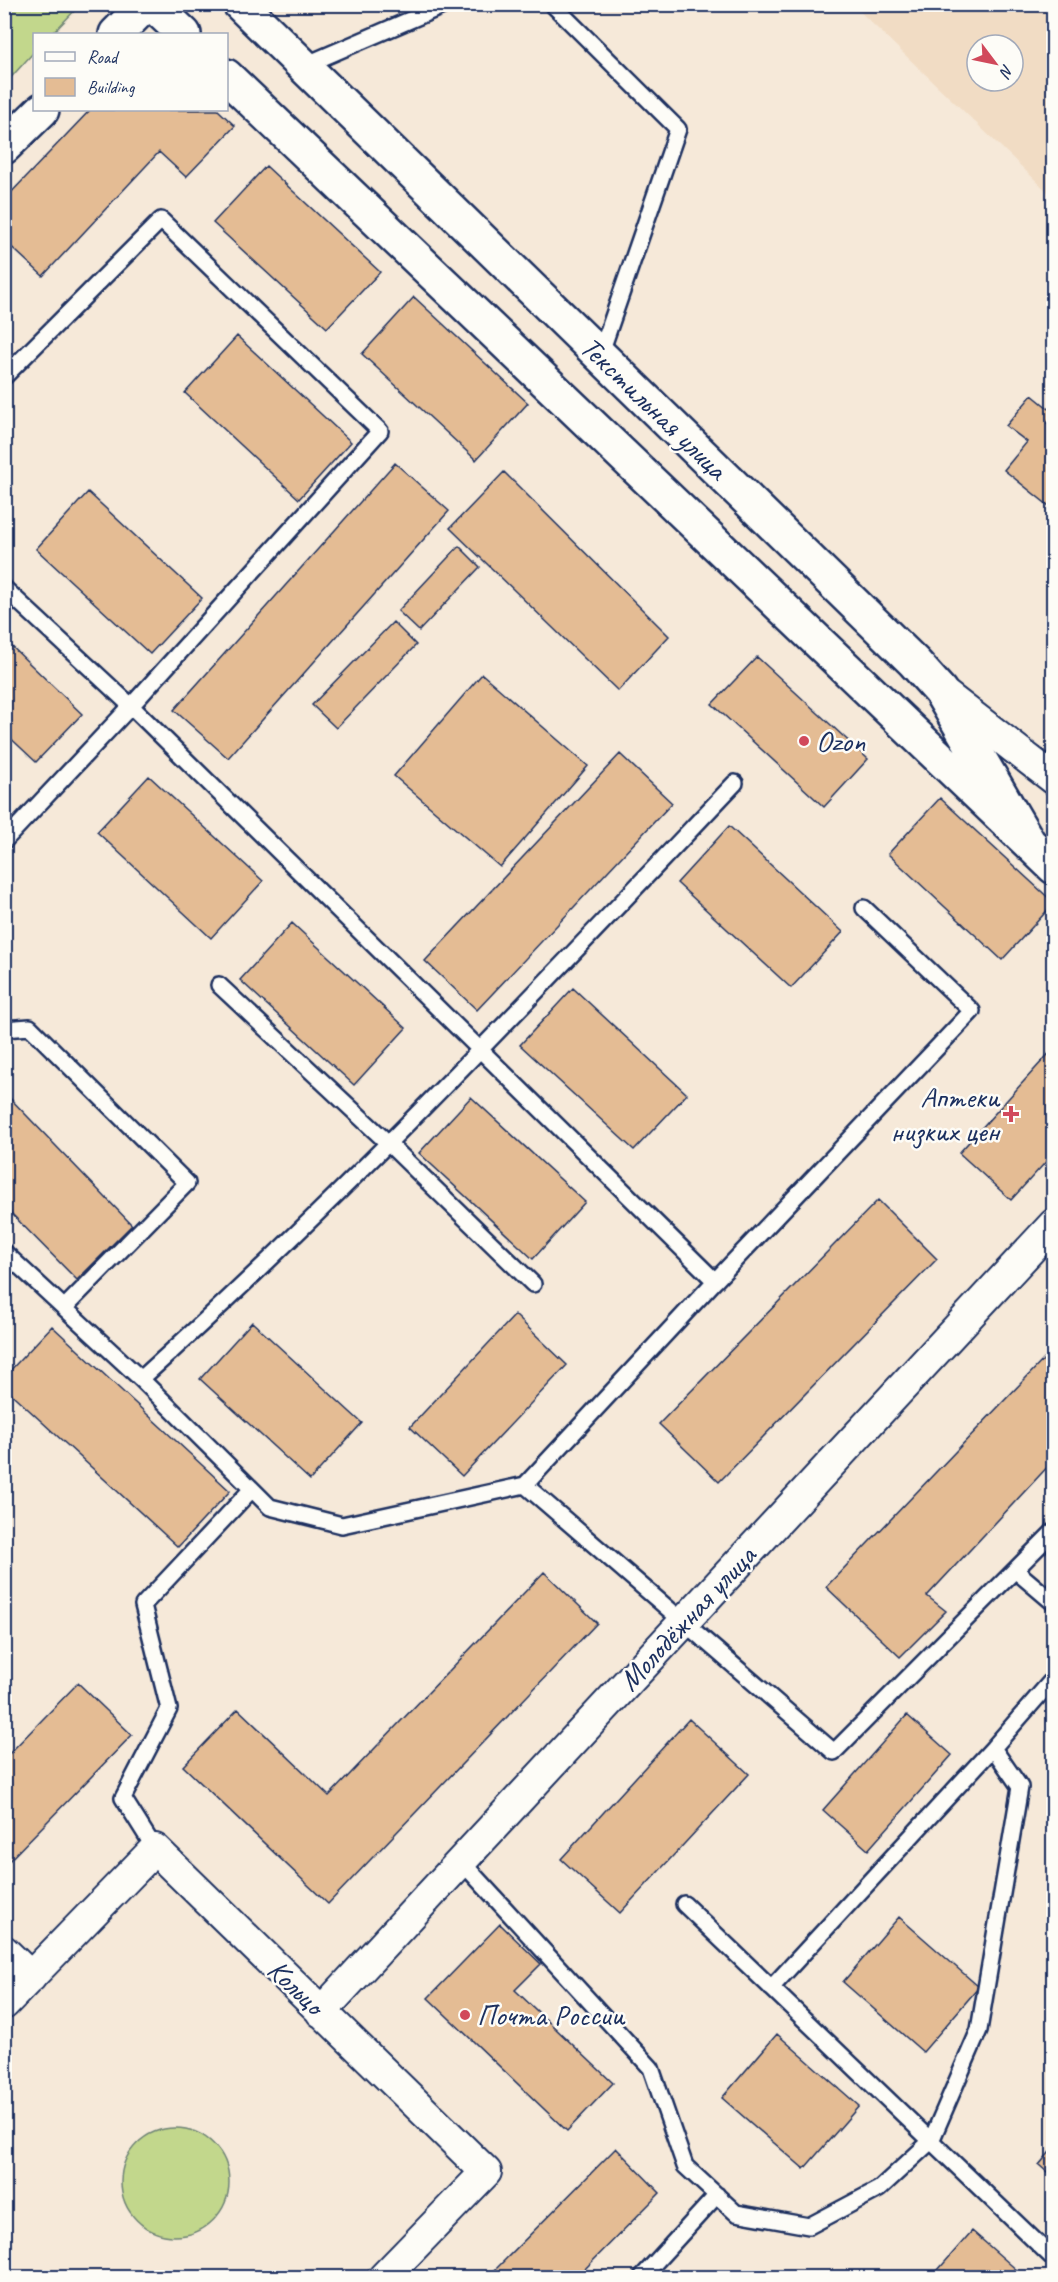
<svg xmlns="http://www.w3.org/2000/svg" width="1058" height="2282" font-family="Caveat,sans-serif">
  <rect width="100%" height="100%" fill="#f6e9d9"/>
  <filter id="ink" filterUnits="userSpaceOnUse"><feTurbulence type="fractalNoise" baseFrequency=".0167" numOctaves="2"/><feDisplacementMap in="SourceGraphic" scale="12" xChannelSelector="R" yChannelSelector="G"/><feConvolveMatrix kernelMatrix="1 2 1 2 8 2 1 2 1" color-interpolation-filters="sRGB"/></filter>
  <g filter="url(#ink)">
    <path fill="#f1dcc4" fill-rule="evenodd" d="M853,5H1053V197ZM977,45H1013V81H977Z"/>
    <path fill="#c2d78c" stroke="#6e8375" stroke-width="1.5" d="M5,4L80,5L52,34H34V52L5,84Z
      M121 2182a54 54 0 1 1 108 0a54 54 0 1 1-108 0Z"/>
    <path fill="#e4bc94" stroke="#1b2f5e" stroke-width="1.5" d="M90,110H218L235,126L186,177L159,152L43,276L4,240V200Z
      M266,166L380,272L327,328L213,223Z
      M414,297L528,403L476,460L362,354Z
      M237,336L351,442L299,499L185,393Z
      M1032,395L1054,413L1047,423L1054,429V510L1004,470L1027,442L1006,426Z
      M395,463L449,511L228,758L174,710Z
      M504,472L669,636L618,691L450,528Z
      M88,492L202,598L150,654L36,549Z
      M459,546L480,567L419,631L398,611Z
      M393,622L416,645L336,728L312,705Z
      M4,639L82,714L36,762L4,732Z
      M757,657L868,759L824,807L712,704Z
      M482,674L588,766L500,867L394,776Z
      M620,754L672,803L477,1010L425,961Z
      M149,776L263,881L211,938L97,832Z
      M940,798L1054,903L1002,960L888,854Z
      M729,826L843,932L791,988L677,883Z
      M292,923L406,1028L354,1085L240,980Z
      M573,988L687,1094L634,1150L520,1045Z
      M1054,1048V1153L1011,1200L959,1153Z
      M4,1092L132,1225L77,1280L4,1206Z
      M471,1097L585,1202L533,1259L419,1153Z
      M878,1200L937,1259L719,1482L659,1424Z
      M515,1315L567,1365L462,1476L410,1427Z
      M252,1322L362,1423L310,1480L200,1379Z
      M52,1326L230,1491L178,1547L4,1387V1377Z
      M1046,1357L1054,1365V1460L927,1596L946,1611L900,1657L826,1587Z
      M544,1572L597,1623L328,1904L183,1766L238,1709L329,1796Z
      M78,1683L132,1735L4,1866V1759Z
      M907,1715L952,1755L868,1850L823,1810Z
      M689,1719L749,1774L620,1913L561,1859Z
      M899,1917L979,1987L923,2052L843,1982Z
      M500,1924L541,1964L515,1990L613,2083L567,2131L428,1998Z
      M777,2034L859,2106L804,2169L722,2098Z
      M1054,2147V2178L1039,2165Z
      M616,2148L660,2193L576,2278H487Z
      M972,2231L1026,2278H931Z"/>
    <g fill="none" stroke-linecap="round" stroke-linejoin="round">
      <defs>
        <path id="lane" d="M552,4L678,129L600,355
          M303,66L447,4
          M4,377L161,220L380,431L131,706L4,588
          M4,841L131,706L715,1281L525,1485L834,1752L1015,1570
          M219,985L388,1143L533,1284
          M4,1029L30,1027L187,1183L65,1307
          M4,1252L141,1379
          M715,1281L972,1011L864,908
          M525,1485L342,1525L270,1507L141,1379C350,1191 542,986 735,783
          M1054,1531L1015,1570L1054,1603
          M155,1849L123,1798L169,1709L143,1605L252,1489
          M461,1861L651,2068L685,2166L736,2213L809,2226L879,2189L931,2141L979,2030L1020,1787L993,1748
          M684,1904L1054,2259
          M771,1988L993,1748L1054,1678
          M641,2278L717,2195"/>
        <path id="street" d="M943,693L1054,779
          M4,1951L31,1977
          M4,2004L155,1849L486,2172L383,2278
          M321,2012L1054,1224"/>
        <path id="secondary" d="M152,4L184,34
          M240,4L914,662L940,691L1029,843
          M116,34L146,4
          M226,76L1054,867
          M4,147L42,110"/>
      </defs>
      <use href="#lane" stroke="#1b2f5e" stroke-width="20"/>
      <use href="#street" stroke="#1b2f5e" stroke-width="34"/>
      <use href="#secondary" stroke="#1b2f5e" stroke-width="38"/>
      <use href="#lane" stroke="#fdfcf7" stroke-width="15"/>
      <use href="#street" stroke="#fdfcf7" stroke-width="30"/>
      <use href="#secondary" stroke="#fdfcf7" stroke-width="33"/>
    </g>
  </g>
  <g fill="#d1495b" stroke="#fdfcf7" stroke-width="2">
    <circle cx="804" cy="741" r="6"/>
    <path d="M1008 1105h6v6h6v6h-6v6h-6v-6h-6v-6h6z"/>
    <circle cx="465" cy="2015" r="6"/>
  </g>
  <g text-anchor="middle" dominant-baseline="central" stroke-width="5" stroke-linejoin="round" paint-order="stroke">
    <g font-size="30" fill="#1b2f5e" stroke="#fdfcf7">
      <text transform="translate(654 408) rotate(44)">Текстильная улица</text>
      <text transform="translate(687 1618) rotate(-47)">Молодёжная улица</text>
      <text transform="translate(296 1987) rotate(44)">Кольцо</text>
    </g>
    <g font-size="30" fill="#1b2f5e" stroke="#fdfcf7" text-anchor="start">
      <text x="816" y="741">Ozon</text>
      <text x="999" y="1097" text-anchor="end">Аптеки<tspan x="999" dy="34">низких цен</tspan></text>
      <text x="477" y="2015">Почта России</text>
    </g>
  </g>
  <rect width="1058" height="2282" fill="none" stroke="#fdfcf7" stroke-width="24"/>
  <rect x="12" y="12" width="1034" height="2258" fill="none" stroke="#1b2f5e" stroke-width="2" filter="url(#ink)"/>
  <rect x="33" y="33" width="195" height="78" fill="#fdfcf7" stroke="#a3aaba" stroke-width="1.5"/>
  <rect x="45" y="52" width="30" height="9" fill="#fdfcf7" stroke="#a3aaba" stroke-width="1.5"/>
  <text x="87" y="63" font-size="18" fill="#1b2f5e">Road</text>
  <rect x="45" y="78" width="30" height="18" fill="#e4bc94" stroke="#a3aaba" stroke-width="1.5"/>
  <text x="87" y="93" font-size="18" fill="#1b2f5e">Building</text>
  <g transform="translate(995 63) rotate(122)"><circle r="28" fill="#fdfcf7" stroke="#a3aaba" stroke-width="1.5"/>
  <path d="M0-4.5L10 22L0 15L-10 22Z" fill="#d1495b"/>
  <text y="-9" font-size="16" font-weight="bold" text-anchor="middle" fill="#1b2f5e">N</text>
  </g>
</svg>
